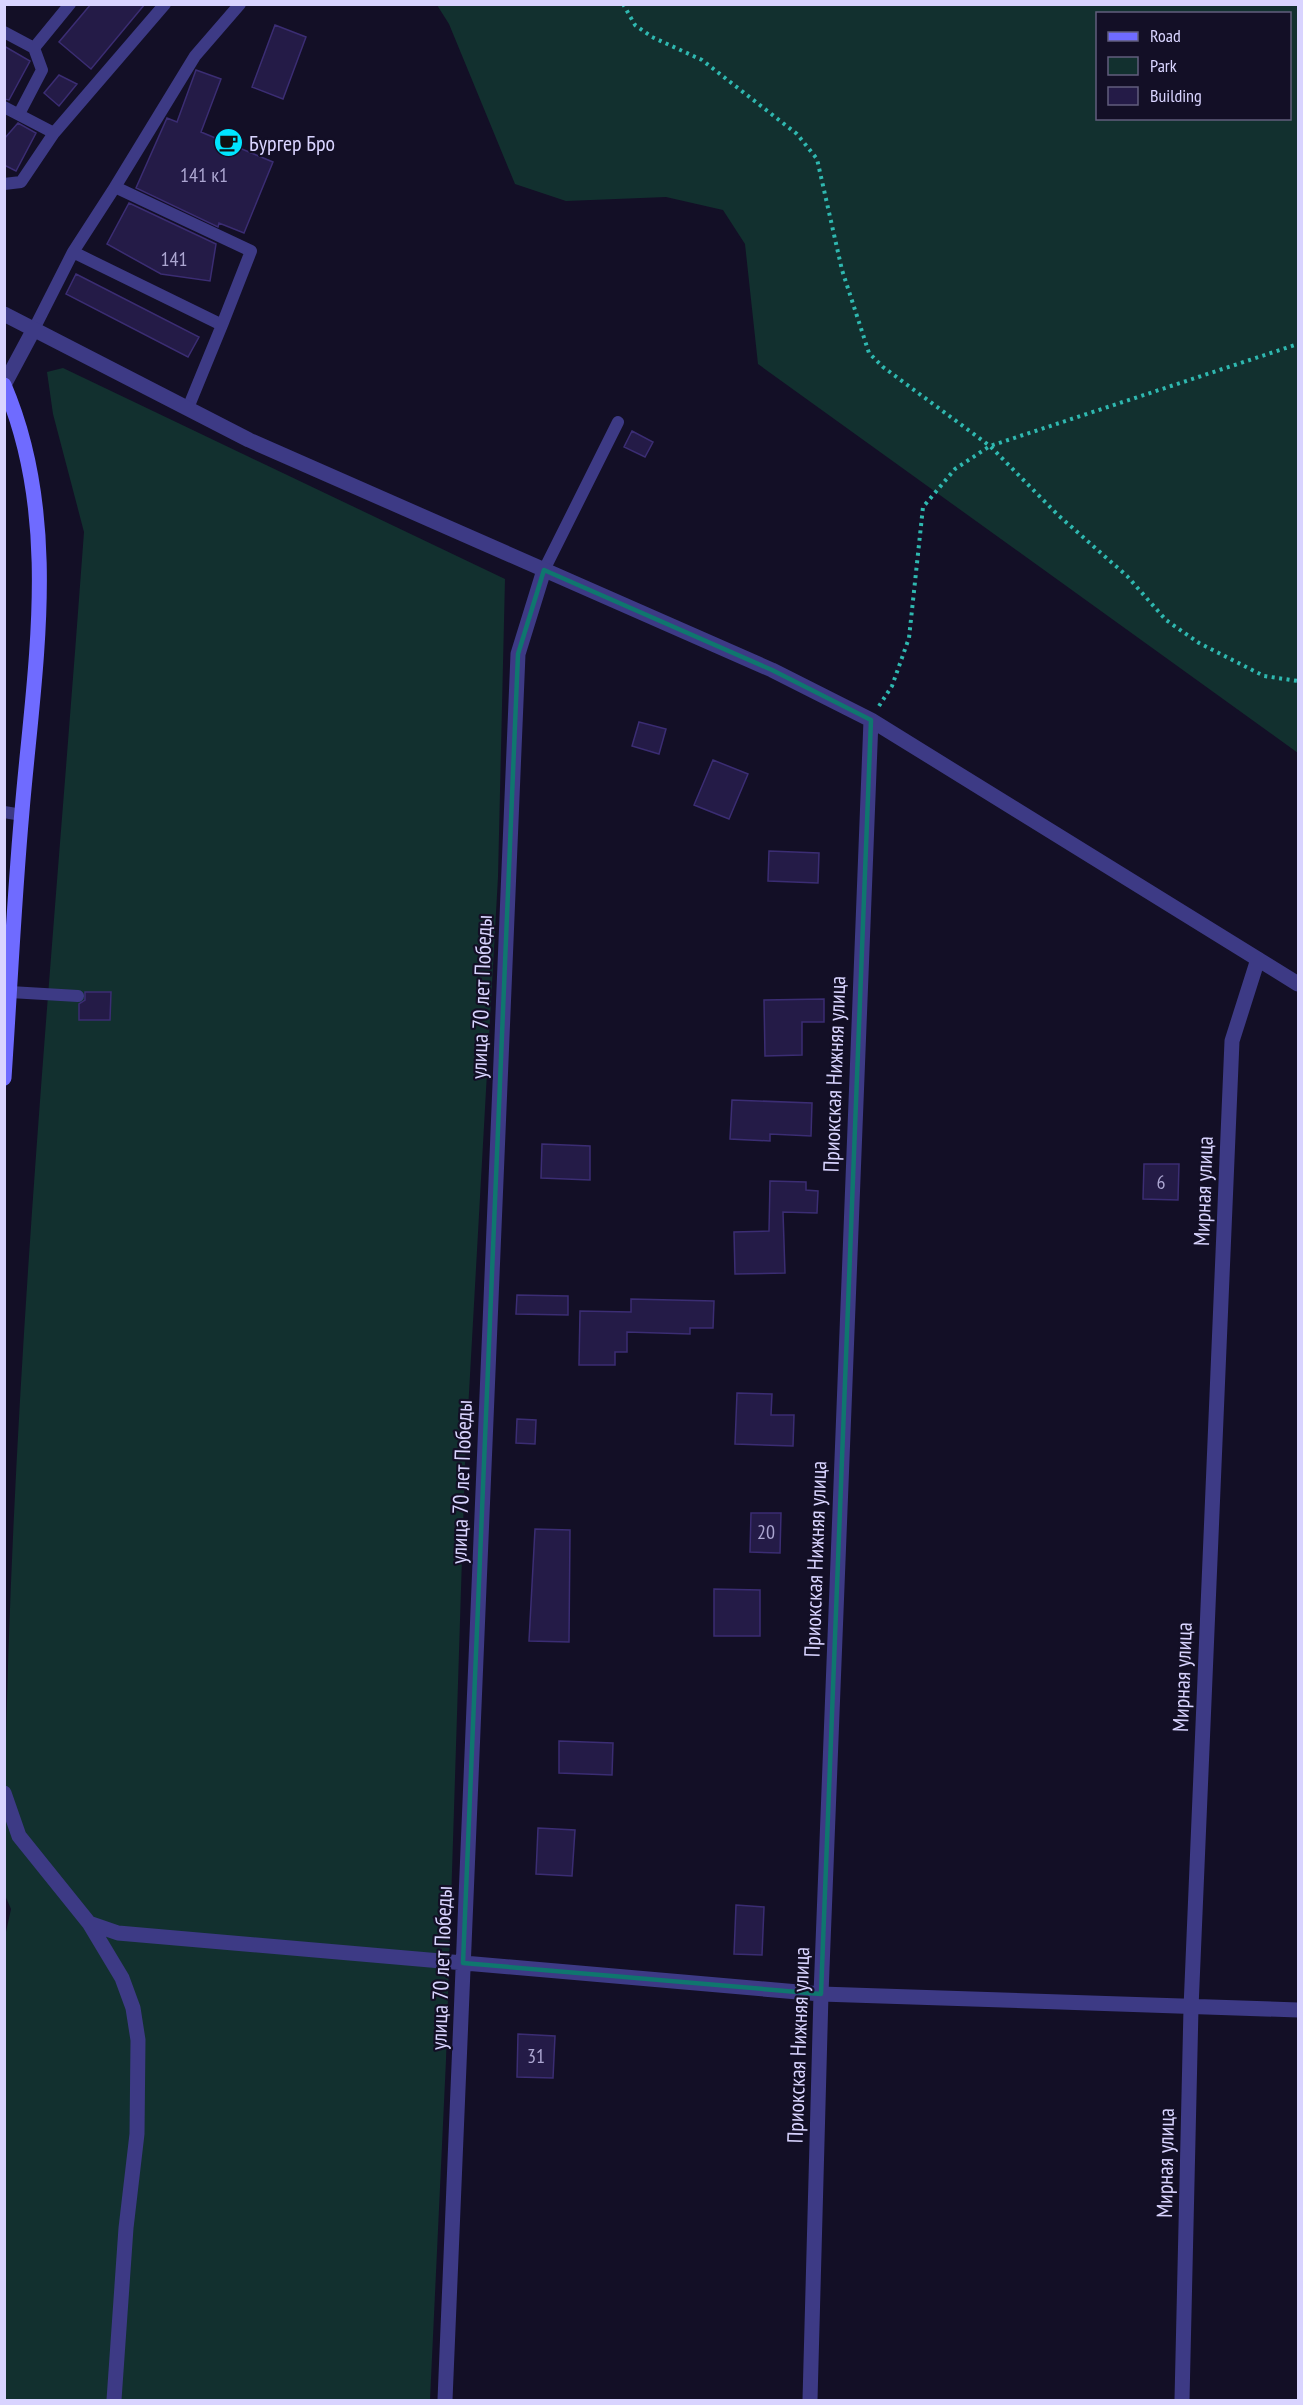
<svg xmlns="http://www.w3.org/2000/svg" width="1303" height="2405" font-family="'PT Sans Narrow',sans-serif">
  <rect width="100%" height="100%" fill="#130f26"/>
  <path fill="#12302f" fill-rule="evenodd" d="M437,5H1298V753L758,364L745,244L723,210L666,197L566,201L515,184L449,24ZM1098,14H1290V118H1098Z
    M63,368L505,579L498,877L465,1464L446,2060L430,2400H5L4,1941L11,1909L4,1893C5,1438 51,985 84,532L53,414L47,372Z"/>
  <path fill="#241b47" stroke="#3b2d73" stroke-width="1.5" d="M91,4H145L91,69L59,42Z
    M275,25L306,37L283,99L252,87Z
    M4,46L30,61L9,100L4,99Z
    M196,70L221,79L201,132L273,162L244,233L219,223L218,227L136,188L167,118L177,122Z
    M59,75L77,84L59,106L44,93Z
    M18,123L36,133L16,171L4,165V139Z
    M129,203L216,244L210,281L161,274L107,244Z
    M76,274L199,337L188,357L66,294Z
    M632,431L653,442L645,457L624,447Z
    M639,722L666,729L659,754L632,746Z
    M713,760L748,774L729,819L694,805Z
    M769,851L819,853L818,883L768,881Z
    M85,992H111L110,1020H79V1004L85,1000Z
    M824,999V1022H802V1055L765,1056L764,1000Z
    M732,1100L812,1103L811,1136L770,1134V1141L730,1139Z
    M542,1144L590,1146V1180L541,1178Z
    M1144,1164H1179L1178,1200L1143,1199Z
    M770,1181L806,1182V1190L818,1191L817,1213L783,1212L785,1273L735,1274L734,1232L769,1231Z
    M517,1295L568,1296V1315L516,1314Z
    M631,1299L714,1301L713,1328H690V1334L627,1332V1352H615V1365H579L580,1311L631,1312Z
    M737,1393L772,1394L771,1415H794L793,1446L735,1444Z
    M517,1419L536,1420L535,1444L516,1443Z
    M751,1513H781L780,1553L750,1552Z
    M535,1529L570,1530L569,1642L529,1641Z
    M714,1589L760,1590V1636H714Z
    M559,1741L613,1743L612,1775L559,1773Z
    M538,1828L575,1830L572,1876L536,1874Z
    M736,1905L764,1907L762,1955L734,1954Z
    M518,2034L555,2036L553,2078L517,2077Z"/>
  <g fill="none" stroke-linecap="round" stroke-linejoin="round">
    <path stroke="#2fb8b0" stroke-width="4" stroke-dasharray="3 4.5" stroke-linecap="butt" d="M623,4L635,25L652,37L702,60L797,134L817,159L842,270L869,353L883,367L990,446L1058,515L1127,576L1166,620L1199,643L1264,676L1298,681
      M879,706L892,686L909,638L923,507L955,469L990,446L1298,344"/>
    <path stroke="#3d3a85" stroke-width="12" d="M4,32L34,48L42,70L19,114
      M34,48L70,4
      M4,107L54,133L165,4
      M4,184L21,182L54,133
      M115,187L195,56L240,4
      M73,252L115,187L251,251L222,325
      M34,329L73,252L222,325L188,408
      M544,570L618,422
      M4,812L22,815
      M10,992L78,996"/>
    <path stroke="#3d3a85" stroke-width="15" d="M4,314L249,440L772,670L871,720L1298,984
      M4,385L34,329
      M4,1793L19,1836L89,1923L118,1933L821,1994L1298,2010
      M89,1923L122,1978L133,2008L138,2040L137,2134L126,2228L114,2400
      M445,2400L518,654L544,570
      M810,2400L821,1994L871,720
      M1182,2400L1191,2008L1232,1041L1258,959"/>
    <path stroke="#6f6bff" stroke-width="15" d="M4,385C62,520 34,669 22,811C14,900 10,989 4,1078"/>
  </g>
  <path fill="none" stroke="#0f766e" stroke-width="4.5" stroke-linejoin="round" d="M544,570L772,670L871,720L821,1994L463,1963L518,654Z"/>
  <defs>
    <symbol id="cafe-disc" viewBox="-11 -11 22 22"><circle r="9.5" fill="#00e5ff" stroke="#130f26"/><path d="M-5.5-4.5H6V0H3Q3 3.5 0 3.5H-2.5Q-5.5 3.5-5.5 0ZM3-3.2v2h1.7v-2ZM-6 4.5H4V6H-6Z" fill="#111"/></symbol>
  </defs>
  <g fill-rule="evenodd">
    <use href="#cafe-disc" x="212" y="126" width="33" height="33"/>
  </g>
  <g text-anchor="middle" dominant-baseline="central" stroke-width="4.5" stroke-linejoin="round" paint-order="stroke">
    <g font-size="20" fill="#aca6d1">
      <text x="204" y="175">141 к1</text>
      <text x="174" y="259">141</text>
      <text x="1161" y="1182">6</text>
      <text x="766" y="1532">20</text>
      <text x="536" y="2056">31</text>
    </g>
    <g font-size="22" fill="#d9d4ff" stroke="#130f26" text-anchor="start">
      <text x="249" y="143">Бургер Бро</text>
    </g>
    <g font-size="22" fill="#d9d4ff" stroke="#130f26">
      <text transform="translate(481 997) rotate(-88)">улица 70 лет Победы</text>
      <text transform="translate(834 1074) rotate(-88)">Приокская Нижняя улица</text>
      <text transform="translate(1203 1191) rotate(-88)">Мирная улица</text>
      <text transform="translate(461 1482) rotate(-88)">улица 70 лет Победы</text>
      <text transform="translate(815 1559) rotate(-88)">Приокская Нижняя улица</text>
      <text transform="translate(1182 1677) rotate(-88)">Мирная улица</text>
      <text transform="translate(441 1968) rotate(-88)">улица 70 лет Победы</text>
      <text transform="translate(798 2045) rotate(-88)">Приокская Нижняя улица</text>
      <text transform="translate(1165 2163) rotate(-89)">Мирная улица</text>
    </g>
  </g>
  <rect width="1303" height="2405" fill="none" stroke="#d9d4ff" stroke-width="12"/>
  <rect x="1096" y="12" width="195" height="108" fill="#130f26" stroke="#625e7d" stroke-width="1.5"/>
  <rect x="1108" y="32" width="30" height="9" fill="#6f6bff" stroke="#625e7d" stroke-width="1.5"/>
  <text x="1150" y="42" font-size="18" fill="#d9d4ff">Road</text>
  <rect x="1108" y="57" width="30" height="18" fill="#12302f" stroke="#625e7d" stroke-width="1.5"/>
  <text x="1150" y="72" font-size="18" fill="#d9d4ff">Park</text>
  <rect x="1108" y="87" width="30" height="18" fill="#241b47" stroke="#625e7d" stroke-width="1.5"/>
  <text x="1150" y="102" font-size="18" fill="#d9d4ff">Building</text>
</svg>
